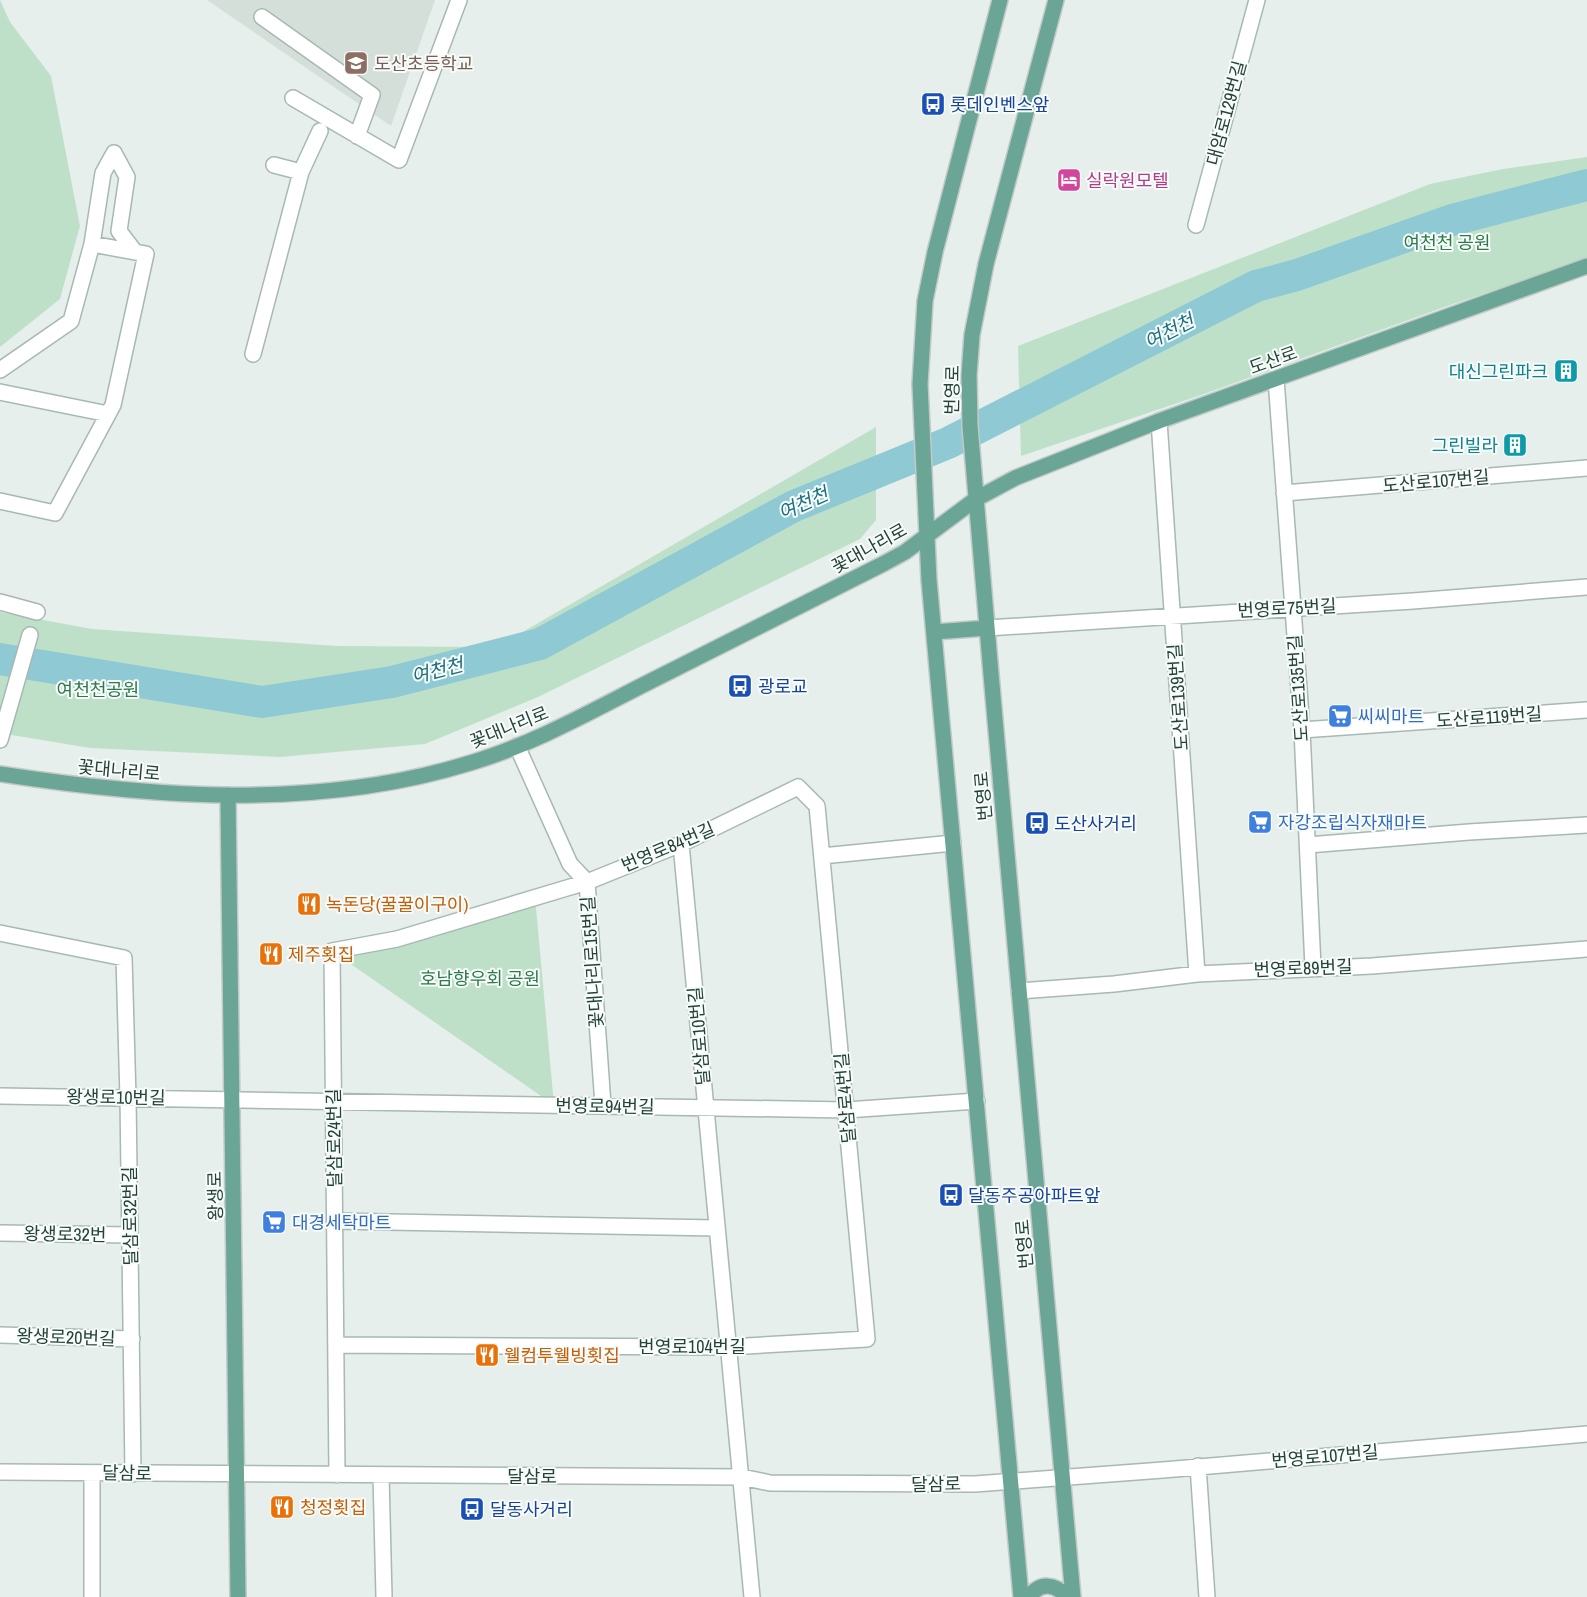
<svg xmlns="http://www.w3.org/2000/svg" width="1587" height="1597" font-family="'Archivo Narrow','Noto Sans KR',sans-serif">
  <rect width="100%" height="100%" fill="#e6efeb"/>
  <path fill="#d4dfda" d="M207,0H435L391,126Z"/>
  <path fill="#bfe0c8" d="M0,0L10,22L51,76L80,226L60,299L0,347Z
    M1587,157V259L1450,305L1204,394L1021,456L1018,346L1430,184L1503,169Z
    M876,427V520L860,539L538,697L425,744L280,757L90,748L0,733V612L92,629L337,646L497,647Z
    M535,897L554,1105L332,951Z"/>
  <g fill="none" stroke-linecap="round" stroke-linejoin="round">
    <path stroke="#8ec9d4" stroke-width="32" d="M0,659L262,702L392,682L540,644L794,506L948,443L1256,286L1297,275L1452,220L1587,185"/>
    <defs>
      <path id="minor" d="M262,17L372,95L357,136
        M293,98L399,160L459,0
        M301,172L320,131
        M1196,225L1257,0
        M92,244L103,173L114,153L127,177L119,231L135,252
        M253,354L301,172L274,165
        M0,370L71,321L92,244L146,254L113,405L55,513L0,501
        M1276,379L1302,730L1313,967
        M0,392L108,414
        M1159,421L1197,974
        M1284,493L1587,468
        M0,602L37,612
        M987,628L1413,601L1587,587
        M1302,730L1587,710
        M0,740L30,635
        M517,746L570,864L587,882L603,1105
        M681,844L752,1597
        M1308,845L1469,832L1587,825
        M822,856L953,843
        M0,933L124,958L128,1097L133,1474
        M1019,991L1114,984L1197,974L1372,966L1587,949
        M0,1096L846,1110L977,1101
        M335,1221L717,1228
        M0,1233L130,1235
        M0,1335L132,1339
        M336,1345L729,1347L867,1339L817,806L798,787L681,844L587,882L397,939L332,951L337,1475
        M1198,1466L1207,1597
        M0,1472L742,1477L770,1483L975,1484L1163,1470L1587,1434
        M381,1475L384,1597
        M92,1597V1473"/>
      <path id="major" d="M1000,0L935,252L925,301L920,384L929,580L1021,1597
        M1056,0L986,264L972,335L969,375L970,426L991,674L1073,1597
        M934,632L987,628
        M0,774C154,798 318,810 470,763C531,745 588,713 645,684C724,644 804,604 883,564L905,552L976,499L1015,478L1159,421L1587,266
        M228,795L238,1597
        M1029,1597C1040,1582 1055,1583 1067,1597"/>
    </defs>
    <use href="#minor" stroke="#a8b8b2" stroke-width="18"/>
    <use href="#major" stroke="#c2cac8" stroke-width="18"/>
    <use href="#minor" stroke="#fff" stroke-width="15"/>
    <use href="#major" stroke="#6aa596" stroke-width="15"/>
  </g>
  <defs>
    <symbol id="school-square" viewBox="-11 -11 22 22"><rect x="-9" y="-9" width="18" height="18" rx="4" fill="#8d6e63" stroke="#f7fbf9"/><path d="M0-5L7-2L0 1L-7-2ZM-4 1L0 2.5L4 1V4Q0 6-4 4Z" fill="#fff"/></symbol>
    <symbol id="bus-square" viewBox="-11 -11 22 22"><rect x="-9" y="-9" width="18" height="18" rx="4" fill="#1a4fb4" stroke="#f7fbf9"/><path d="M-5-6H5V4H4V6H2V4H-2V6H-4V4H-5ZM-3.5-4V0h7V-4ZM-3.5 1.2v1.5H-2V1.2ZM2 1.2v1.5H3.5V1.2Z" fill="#fff"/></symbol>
    <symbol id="hotel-square" viewBox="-11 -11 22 22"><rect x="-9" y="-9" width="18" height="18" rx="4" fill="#d1479c" stroke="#f7fbf9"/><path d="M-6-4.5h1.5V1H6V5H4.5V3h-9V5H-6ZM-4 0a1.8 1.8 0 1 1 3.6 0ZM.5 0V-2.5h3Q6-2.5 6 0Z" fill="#fff"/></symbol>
    <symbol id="building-square" viewBox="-11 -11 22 22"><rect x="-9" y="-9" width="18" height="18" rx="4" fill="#0f9aa8" stroke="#f7fbf9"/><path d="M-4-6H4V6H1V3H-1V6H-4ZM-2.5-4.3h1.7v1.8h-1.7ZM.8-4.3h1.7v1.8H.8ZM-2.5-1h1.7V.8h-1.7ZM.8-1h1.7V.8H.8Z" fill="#fff"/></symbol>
    <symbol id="supermarket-square" viewBox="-11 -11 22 22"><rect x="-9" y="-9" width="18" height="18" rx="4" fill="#3f7fe0" stroke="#f7fbf9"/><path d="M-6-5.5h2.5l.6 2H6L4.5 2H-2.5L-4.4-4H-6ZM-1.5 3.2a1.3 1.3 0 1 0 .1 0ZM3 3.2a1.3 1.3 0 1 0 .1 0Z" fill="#fff"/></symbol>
    <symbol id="restaurant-square" viewBox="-11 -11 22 22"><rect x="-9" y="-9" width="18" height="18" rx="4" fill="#e8710a" stroke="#f7fbf9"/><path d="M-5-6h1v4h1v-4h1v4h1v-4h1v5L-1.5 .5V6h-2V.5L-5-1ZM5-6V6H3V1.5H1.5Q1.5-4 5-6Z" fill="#fff"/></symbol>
  </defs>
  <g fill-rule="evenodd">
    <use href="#school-square" x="342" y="49" width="28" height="28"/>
    <use href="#bus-square" x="919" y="90" width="28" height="28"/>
    <use href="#hotel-square" x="1055" y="166" width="28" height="28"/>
    <use href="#building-square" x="1552" y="357" width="28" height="28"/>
    <use href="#building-square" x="1501" y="431" width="28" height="28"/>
    <use href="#bus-square" x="726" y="672" width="28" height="28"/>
    <use href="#supermarket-square" x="1326" y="702" width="28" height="28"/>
    <use href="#supermarket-square" x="1246" y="808" width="28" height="28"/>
    <use href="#bus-square" x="1023" y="809" width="28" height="28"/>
    <use href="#restaurant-square" x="295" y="890" width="28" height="28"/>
    <use href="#restaurant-square" x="257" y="940" width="28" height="28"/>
    <use href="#bus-square" x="937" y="1181" width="28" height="28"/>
    <use href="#supermarket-square" x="260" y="1208" width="28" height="28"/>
    <use href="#restaurant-square" x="473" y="1341" width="28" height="28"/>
    <use href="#restaurant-square" x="268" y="1493" width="28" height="28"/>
    <use href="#bus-square" x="458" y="1495" width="28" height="28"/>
  </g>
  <g text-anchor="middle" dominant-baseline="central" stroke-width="4" stroke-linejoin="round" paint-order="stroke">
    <g font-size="18" fill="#785e54" stroke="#f7fbf9" text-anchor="start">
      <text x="374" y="63">도산초등학교</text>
    </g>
    <g font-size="18" fill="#164399" stroke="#f7fbf9" text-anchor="start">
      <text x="950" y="104">롯데인벤스앞</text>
      <text x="758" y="686">광로교</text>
      <text x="1054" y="823">도산사거리</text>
      <text x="968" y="1195">달동주공아파트앞</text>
      <text x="490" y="1509">달동사거리</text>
    </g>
    <g font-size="18" fill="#24423a" stroke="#f7fbf9">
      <text transform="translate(1226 113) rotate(-75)">대암로129번길</text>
      <text transform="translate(1273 360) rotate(-20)">도산로</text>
      <text transform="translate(952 390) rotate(-89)">번영로</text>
      <text transform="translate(1436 481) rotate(-5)">도산로107번길</text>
      <text transform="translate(869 548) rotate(-29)">꽃대나리로</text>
      <text transform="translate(1287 608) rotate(-3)">번영로75번길</text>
      <text transform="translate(1298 688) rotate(-94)">도산로135번길</text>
      <text transform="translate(1178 697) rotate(-94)">도산로139번길</text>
      <text transform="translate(1489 717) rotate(-4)">도산로119번길</text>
      <text transform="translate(509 727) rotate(-22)">꽃대나리로</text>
      <text transform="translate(119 770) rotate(5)">꽃대나리로</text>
      <text transform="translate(983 796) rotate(-95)">번영로</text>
      <text transform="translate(668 847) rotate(-23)">번영로84번길</text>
      <text transform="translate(592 962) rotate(-94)">꽃대나리로15번길</text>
      <text transform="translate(1303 968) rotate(-2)">번영로89번길</text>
      <text transform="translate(699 1036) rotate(-95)">달삼로10번길</text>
      <text transform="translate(116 1097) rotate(1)">왕생로10번길</text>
      <text transform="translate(845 1098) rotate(-95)">달삼로4번길</text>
      <text transform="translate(605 1106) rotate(1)">번영로94번길</text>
      <text transform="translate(334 1138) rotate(-91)">달삼로24번길</text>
      <text transform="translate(215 1196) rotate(-91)">왕생로</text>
      <text transform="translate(130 1216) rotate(-91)">달삼로32번길</text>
      <text transform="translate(65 1234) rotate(1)">왕생로32번</text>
      <text transform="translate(1024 1244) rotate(-95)">번영로</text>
      <text transform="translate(66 1337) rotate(2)">왕생로20번길</text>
      <text x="692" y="1346">번영로104번길</text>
      <text transform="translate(1325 1456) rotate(-5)">번영로107번길</text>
      <text transform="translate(127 1473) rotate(1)">달삼로</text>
      <text x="532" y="1476">달삼로</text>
      <text transform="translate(936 1484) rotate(-1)">달삼로</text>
    </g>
    <g font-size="18" fill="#b23c85" stroke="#f7fbf9" text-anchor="start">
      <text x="1086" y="180">실락원모텔</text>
    </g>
    <g font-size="18" fill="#2d7a4b" stroke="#f7fbf9">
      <text x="1447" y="242">여천천 공원</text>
      <text x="98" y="689">여천천공원</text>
      <text x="480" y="978">호남향우회 공원</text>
    </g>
    <g font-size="18" fill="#0d838f" stroke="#f7fbf9" text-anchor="end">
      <text x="1548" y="371">대신그린파크</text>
      <text x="1498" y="445">그린빌라</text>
    </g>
    <g font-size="18" fill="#366cbe" stroke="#f7fbf9" text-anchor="start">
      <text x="1358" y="716">씨씨마트</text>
      <text x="1278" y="822">자강조립식자재마트</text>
      <text x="292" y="1222">대경세탁마트</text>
    </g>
    <g font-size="18" fill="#c56008" stroke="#f7fbf9" text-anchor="start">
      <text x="326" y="904">녹돈당(꿀꿀이구이)</text>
      <text x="288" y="954">제주횟집</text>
      <text x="504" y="1355">웰컴투웰빙횟집</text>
      <text x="300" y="1507">청정횟집</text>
    </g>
    <g font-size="19" font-style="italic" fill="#1c6f80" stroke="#f7fbf9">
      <text transform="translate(1169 331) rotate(-27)">여천천</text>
      <text transform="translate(803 503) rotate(-24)">여천천</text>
      <text transform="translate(437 670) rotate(-14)">여천천</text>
    </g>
  </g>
</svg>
